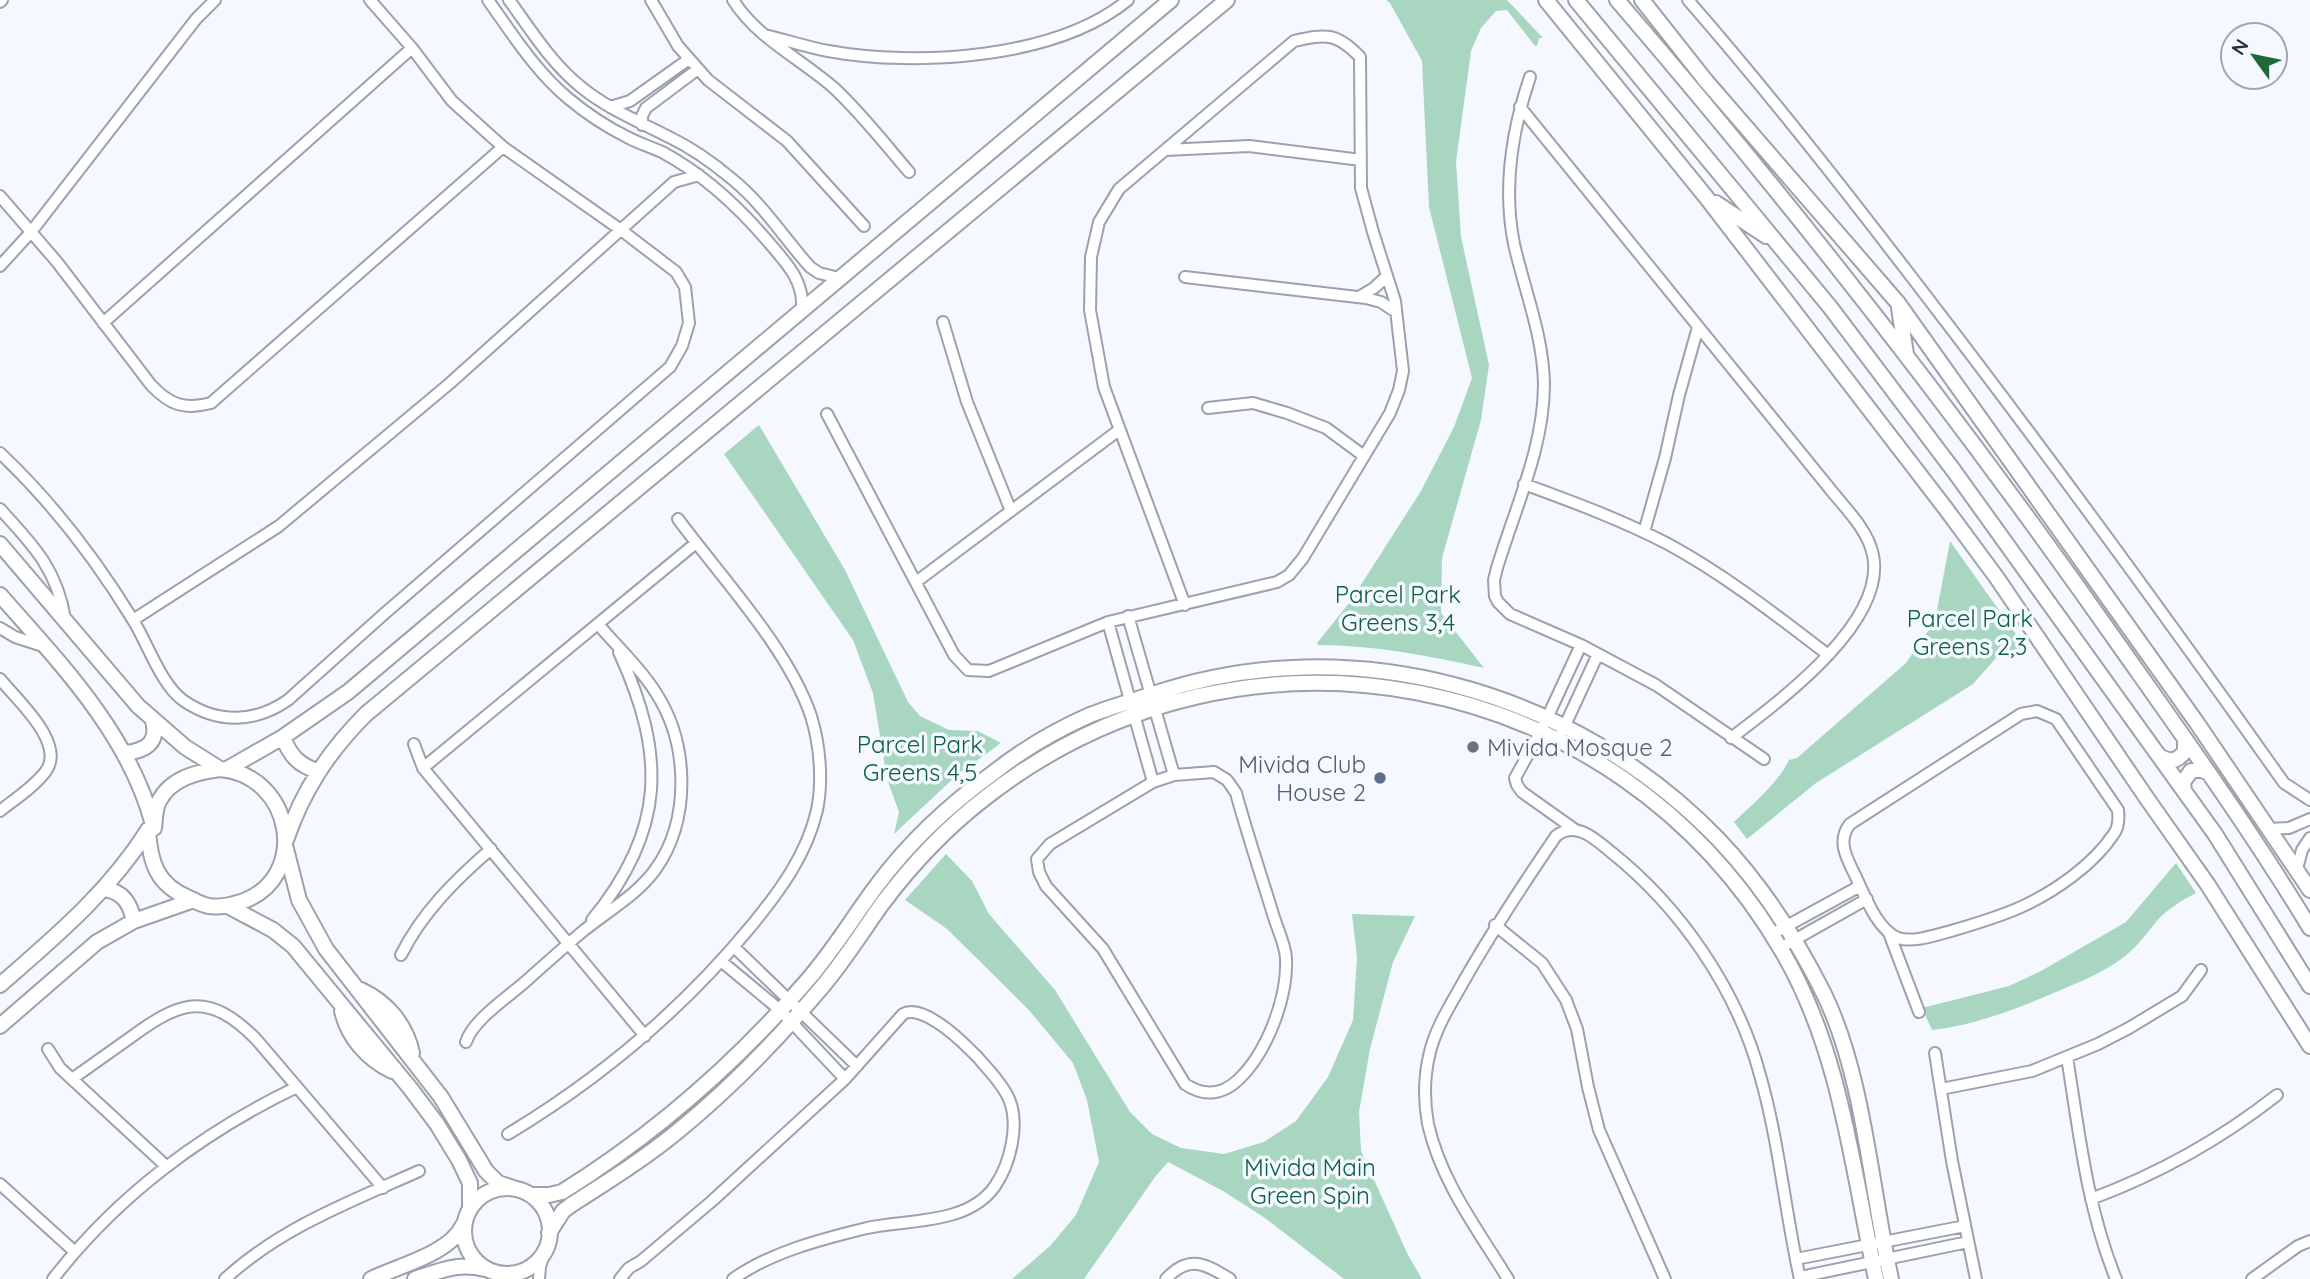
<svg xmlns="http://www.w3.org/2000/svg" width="2310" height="1279" font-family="Quicksand,sans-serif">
  <rect width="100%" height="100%" fill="#f5f9ff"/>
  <path fill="#a8d6c0" d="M1386,0H1507L1543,38H1539L1537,46H1535L1507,10L1496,11L1481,28L1471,51L1456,162L1461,237L1489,365L1481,420L1442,558L1441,613L1484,668C1429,656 1375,645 1318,645L1317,643L1350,602L1421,491L1454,427L1472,378L1429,207L1422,61L1390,3Z
    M759,425L845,570L908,702L920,716L949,730L978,731L1001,743L956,776L894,834L899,812L887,779L873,693L853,640L724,454Z
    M1950,541L2025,647L1996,658L1973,684L1816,783L1747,839L1734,822C1752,805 1779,782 1789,760L1797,758L1906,663L1935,621Z
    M946,854L972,881L989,914L1055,990L1130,1112L1152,1134L1181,1148L1224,1154L1264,1142L1296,1121L1328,1077L1353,1020L1357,957L1352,914L1415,916L1393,962L1370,1049L1359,1112L1361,1151L1408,1255L1422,1279H1344L1265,1218L1223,1191L1168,1162L1155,1177L1084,1279H1012L1050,1246L1076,1215L1099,1162L1087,1100L1073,1063L1028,1009L947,929L905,900Z
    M2176,863L2196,893C2181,901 2167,909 2156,922C2145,935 2138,946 2124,957C2103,973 2079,982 2056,992C2016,1009 1976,1025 1932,1030L1922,1008L2009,986L2041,971L2126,922Z"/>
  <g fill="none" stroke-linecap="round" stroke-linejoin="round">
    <defs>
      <path id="street" d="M488,0C513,35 536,72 569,99C587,114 607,127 627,137C638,143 651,147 662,152C705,175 740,208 771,245C789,266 804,282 802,310
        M509,0C531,30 551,63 581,87C608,109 638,121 669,137C692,148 713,163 732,179C763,204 784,238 810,267L819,273L839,278
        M651,0L678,46L708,80L787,141L864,226
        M733,0C757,38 801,59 834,88C861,113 885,144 909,172
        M1688,0C1782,108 1869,221 1956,335C2068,482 2177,632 2284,783L2310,800
        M0,2L2,0
        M765,35C786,40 807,47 828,51C916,67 1056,59 1128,0
        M1530,77C1512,130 1503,189 1514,244C1525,292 1543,335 1544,384C1544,448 1515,508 1497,568L1494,580L1495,596L1498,602L1510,614L1581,645L1656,685L1764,759
        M610,107L630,101L689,59
        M1520,107L1830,489C1846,509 1868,530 1873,555C1887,623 1778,702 1731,738
        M642,125V116L646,108L698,69
        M1165,150L1249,146L1361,160
        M0,196L57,262L151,385C170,405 184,410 211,403L503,147
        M0,266L31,232L196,19L215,0
        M1185,277L1366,298L1381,302L1396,312
        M1359,297L1374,288L1387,276
        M943,322L967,402L1011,511
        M103,323L412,48
        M1208,408L1253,403L1287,413L1326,428L1364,456
        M827,414L954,655L968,670L989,671L1108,622L1277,582L1289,575L1303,558L1390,413L1399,390L1403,371L1395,301L1373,232L1361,188L1360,57C1336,32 1326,34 1294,41L1119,189L1099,222L1091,257L1090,310L1104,387L1185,605
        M0,453C52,502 95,558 133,620C148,644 161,685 184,701C218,724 255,723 288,700L384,614L670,367L682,346L689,323L685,287L676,272L621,230L503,147L452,101L412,48L370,0
        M1524,484C1573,502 1622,520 1668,544C1725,575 1776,615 1827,654
        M0,509C33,545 57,569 65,619
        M1644,532L1665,458L1679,395L1698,327
        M916,582L1119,430
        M1128,616L1174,775
        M133,620L279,526L449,384L674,182L699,175
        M1108,622L1153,782
        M0,628L15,637L46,647
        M0,679C17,700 66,743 46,771C34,787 15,799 0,811
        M2037,711L2056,719L2118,810C2119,819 2119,828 2113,835C2093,865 2054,892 2021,907C1999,917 1975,924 1951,931C1936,935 1913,943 1898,938C1876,929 1864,893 1854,873C1846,857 1837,840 1850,824L2021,714Z
        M1561,734L1598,654
        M414,744L423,768L645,1036
        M423,768L696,543
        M1214,772L1227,780L1236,793C1247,833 1260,872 1272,911C1276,926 1285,943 1286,958C1288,997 1267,1053 1238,1080C1222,1095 1204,1097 1185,1084L1103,949L1046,886L1039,872L1037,859L1050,844L1153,782L1174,775Z
        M1574,829L1522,792L1517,785L1515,778L1541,731L1581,645
        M2270,829L2289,828L2310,819
        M2297,869L2302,850L2310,838
        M592,920C666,830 666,755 619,652
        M1495,925L1542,963L1566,1000L1577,1029L1588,1087L1599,1130L1665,1279
        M1889,933L1919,1012
        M1772,934L1860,886
        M734,947L857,1066
        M1780,948L1867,899
        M401,955C422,913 455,880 491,849
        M721,961L780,1010L845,1079
        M466,1042C473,1020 508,997 525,982C544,965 563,948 582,932C606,912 636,896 655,870C691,820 689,744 656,693C640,667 617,647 598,624
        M48,1049L60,1068L166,1166
        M1935,1053L1952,1161L1976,1279
        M2067,1057C2079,1132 2087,1208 2116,1279
        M72,1079C93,1064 113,1050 134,1035C183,999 210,993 256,1039L383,1188
        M1941,1089L2032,1071L2098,1044L2129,1028L2182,996L2201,970
        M508,1134C601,1078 683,1009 752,925C780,891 807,854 817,810C823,781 820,745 811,716C788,648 721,577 678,519
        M0,1184L75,1252
        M2091,1199C2158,1174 2221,1139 2277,1095
        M1796,1259L1965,1226
        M500,1273L507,1279
        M1800,1277L1968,1242
        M53,1279C117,1196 203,1132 297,1087
        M225,1279C280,1228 352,1201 419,1171
        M539,1279L540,1267L546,1247
        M620,1279L629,1268L641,1261L712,1201L845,1079L903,1014C929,999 999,1075 1009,1099C1020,1125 1010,1164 995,1186C968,1225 909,1219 867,1228C822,1239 771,1252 733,1279
        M1166,1279C1189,1254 1206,1264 1230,1279
        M1508,1279C1478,1230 1441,1182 1428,1124C1424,1102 1424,1078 1429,1056C1435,1028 1451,1004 1465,979C1493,930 1524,883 1556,836C1576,820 1595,839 1611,852C1680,907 1737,989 1760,1075C1779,1141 1785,1212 1800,1279
        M2252,1279L2298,1246L2310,1241"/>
      <path id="secondary" d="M1546,0L1706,197L1946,509L1997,578L2148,800L2208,885L2310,1046
        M1576,0L1830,307L1954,471L2215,834L2310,986
        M1617,0C1796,208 1964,424 2121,648C2186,740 2252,832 2310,928
        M1642,0L1706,81L1898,303L2197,723L2310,890
        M1716,203L1766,236
        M1899,308L1906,354
        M0,544L138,706L185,747L220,769
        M0,595C60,663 127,732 152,821
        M283,737C290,756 299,765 317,771
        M125,753C145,751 159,743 153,721
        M2159,756C2170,763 2178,761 2185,751V739
        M220,769C293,775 311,878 241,902C231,905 219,908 209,906C202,905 195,901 189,898C157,885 150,863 148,830L154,828C155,820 155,808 159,801C171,778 197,772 220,769Z
        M227,769L283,737L348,692L1171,0
        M2184,791L2183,782L2191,771L2200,769L2209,773
        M286,840C303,790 329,751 366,714L1227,0
        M286,849L299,900L326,949L441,1097L486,1171L498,1183L516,1189
        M105,889C123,892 130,903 134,921
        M228,906L273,930L293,946L410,1088L437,1124L459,1160L470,1183V1209
        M0,985C55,937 109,892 148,830
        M361,990C387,1002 406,1025 412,1053
        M342,1011C348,1037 367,1059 392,1071
        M0,1026L97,942L134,921L194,900
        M464 1231a43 43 0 1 1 86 0a43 43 0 1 1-86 0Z
        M530,1195H549L562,1192C655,1134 733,1066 805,983C832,953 853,917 878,884C910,841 949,805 993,773C1022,750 1056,730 1090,715C1111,707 1132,701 1153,694C1351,627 1574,690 1718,839C1761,884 1796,938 1824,994C1864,1076 1871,1190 1891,1279
        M549,1233L563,1211L571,1205C607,1182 644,1159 678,1131C731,1088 778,1039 822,987C844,961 862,932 882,904C912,864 946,828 985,798C1243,596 1617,668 1782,951C1841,1051 1852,1168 1876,1279
        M371,1279C398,1266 451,1253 463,1225
        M415,1279C439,1271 459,1262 485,1269"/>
    </defs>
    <use href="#street" stroke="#9ba2ab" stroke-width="14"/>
    <use href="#secondary" stroke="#9ba2ab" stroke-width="18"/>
    <use href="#street" stroke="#fff" stroke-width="10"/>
    <use href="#secondary" stroke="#fff" stroke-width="14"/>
  </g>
  <circle fill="#6b7280" stroke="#f5f9ff" stroke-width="2.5" cx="1473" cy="747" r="7"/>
  <circle fill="#5c6f8a" stroke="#f5f9ff" stroke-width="2.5" cx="1380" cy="778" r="7"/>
  <g text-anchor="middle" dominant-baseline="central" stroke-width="7" stroke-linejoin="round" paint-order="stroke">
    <g font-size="24" fill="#0c6145" stroke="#f5f9ff">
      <text x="1398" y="594">Parcel Park<tspan x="1398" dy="28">Greens 3,4</tspan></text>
      <text x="1970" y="618">Parcel Park<tspan x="1970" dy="28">Greens 2,3</tspan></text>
      <text x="920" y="744">Parcel Park<tspan x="920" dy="28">Greens 4,5</tspan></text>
      <text x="1310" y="1167">Mivida Main<tspan x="1310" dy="28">Green Spin</tspan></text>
    </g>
    <g font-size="24" fill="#5b616d" stroke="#f5f9ff" text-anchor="start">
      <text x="1487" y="747">Mivida Mosque 2</text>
    </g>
    <g font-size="24" fill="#4e5e75" stroke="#f5f9ff" text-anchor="end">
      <text x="1366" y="764">Mivida Club<tspan x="1366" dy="28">House 2</tspan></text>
    </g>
  </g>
  <g transform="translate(2254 56) rotate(303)"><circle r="33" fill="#f5f9ff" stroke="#a3a6ab" stroke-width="2"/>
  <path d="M0-5L12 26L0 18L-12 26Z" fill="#1e6937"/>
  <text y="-10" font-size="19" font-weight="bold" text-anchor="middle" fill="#282a2e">N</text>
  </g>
</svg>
